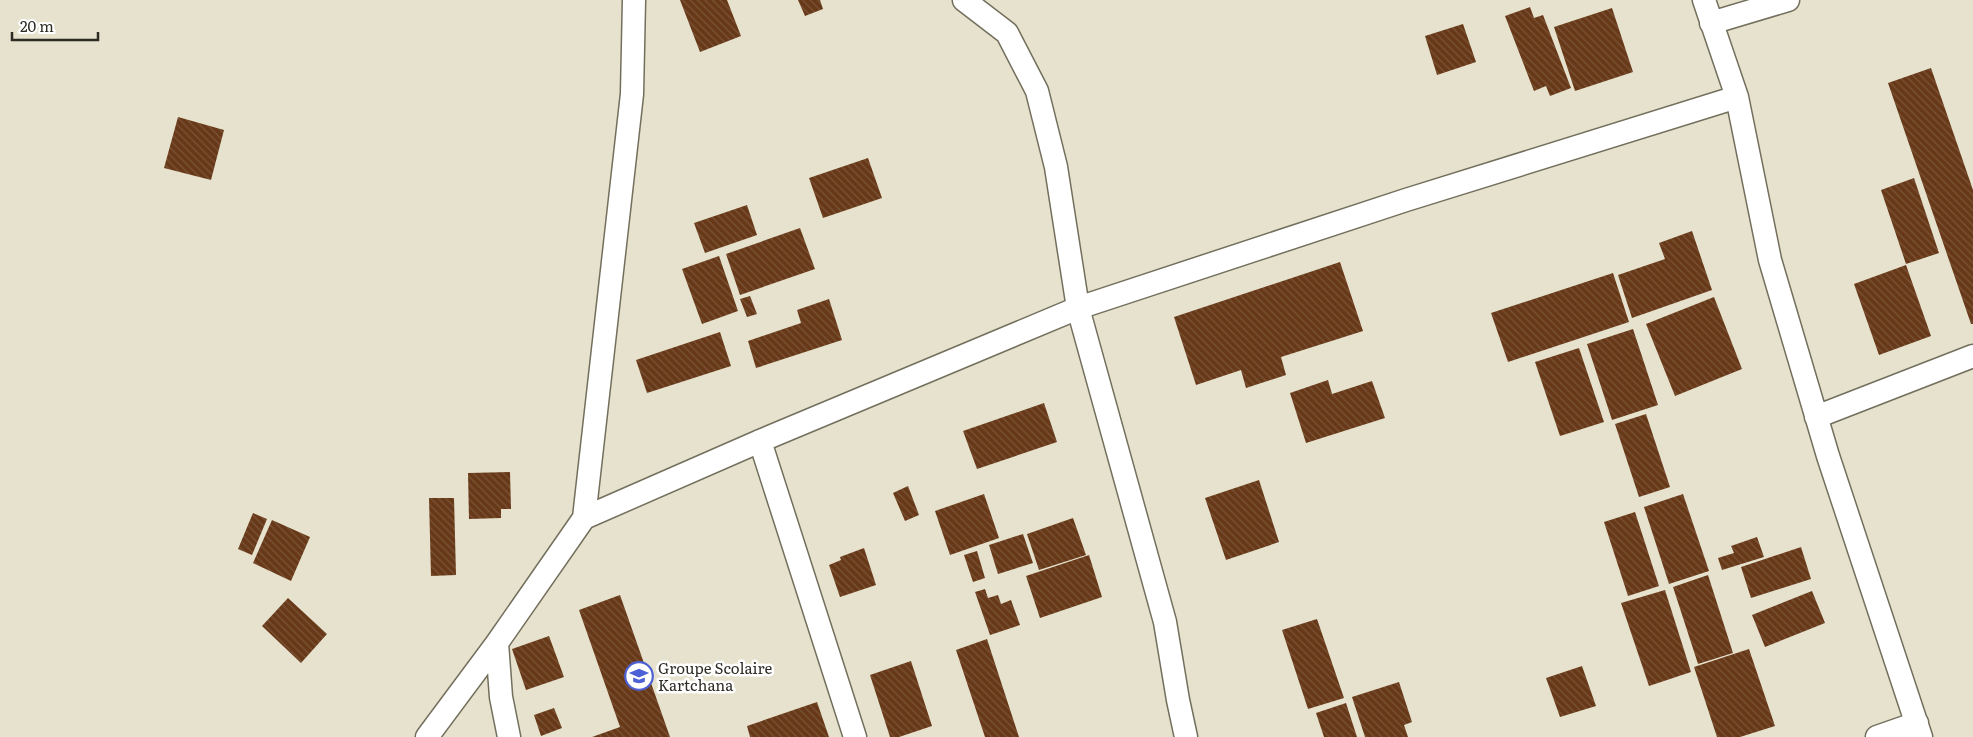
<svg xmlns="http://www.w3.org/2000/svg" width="1973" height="737" font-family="Literata,serif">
  <defs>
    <pattern id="building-back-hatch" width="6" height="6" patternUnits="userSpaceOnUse" patternTransform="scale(1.25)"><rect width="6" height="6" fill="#683918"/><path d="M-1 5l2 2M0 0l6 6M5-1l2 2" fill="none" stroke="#7a5439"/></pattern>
  </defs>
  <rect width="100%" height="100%" fill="#e6e2cd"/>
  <path fill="url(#building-back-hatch)" d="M680,0H727L741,36L700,52Z
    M798,0H820L823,9L805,16Z
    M1530,7L1534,18L1543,15L1571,88L1550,96L1546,86L1534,91L1505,16Z
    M1612,8L1633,72L1575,91L1554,27Z
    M1463,24L1476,62L1437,75L1425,36Z
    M1931,68L1973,190V324H1971L1888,83Z
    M178,117L224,130L211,180L164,168Z
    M868,158L882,198L823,218L809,178Z
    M1914,178L1939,253L1906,264L1881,190Z
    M747,205L757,235L705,253L694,223Z
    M800,228L815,269L740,295L726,254Z
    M1692,231L1712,290L1632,318L1618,275L1665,259L1659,243Z
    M719,256L738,311L702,324L682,269Z
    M1340,262L1363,331L1281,357L1286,375L1246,388L1241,370L1196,385L1174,317Z
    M1906,265L1931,336L1879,355L1854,284Z
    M1613,273L1629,322L1508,362L1491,313Z
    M750,296L757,314L747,317L740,299Z
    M1714,297L1742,369L1675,396L1646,324Z
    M829,299L842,340L756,368L748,341L801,323L797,310Z
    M1633,329L1658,405L1612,420L1587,344Z
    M720,332L731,366L647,393L636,360Z
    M1579,348L1604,422L1560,436L1535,362Z
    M1328,380L1332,394L1372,381L1385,418L1306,443L1290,393Z
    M1044,403L1057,442L977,469L963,431Z
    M1646,414L1670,487L1639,497L1615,424Z
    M510,472L511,509H501V518L469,519L468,473Z
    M1259,480L1279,542L1226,560L1205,498Z
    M908,486L919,515L905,521L893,493Z
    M984,494L999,538L950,555L935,511Z
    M1683,494L1709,571L1669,584L1644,507Z
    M429,498H454L456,575L431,576Z
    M1635,512L1659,586L1628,596L1604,522Z
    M253,513L267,519L252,555L238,549Z
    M1073,518L1086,555L1039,570L1027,534Z
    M272,520L310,537L291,581L253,563Z
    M1023,534L1033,563L998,574L989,545Z
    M1757,537L1764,557L1722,570L1718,558L1734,553L1731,546Z
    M1801,547L1811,579L1751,598L1741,567Z
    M864,548L876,585L840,597L829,565L841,560L840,557Z
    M977,551L985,578L973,582L964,555Z
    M1089,555L1102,597L1040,618L1026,576Z
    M1708,575L1733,653L1698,664L1673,587Z
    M985,589L988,598L998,595L1001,604L1011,600L1020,625L990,635L975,592Z
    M1665,590L1691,672L1649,686L1621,603Z
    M1812,591L1825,623L1765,647L1752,615Z
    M620,595L670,737H592L620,727L579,610Z
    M288,598L327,634L301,663L262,626Z
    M1317,619L1344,698L1308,709L1282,630Z
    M549,636L564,677L526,690L512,649Z
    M987,639L1019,737H985L956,650Z
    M1749,649L1775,726L1740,737H1717L1694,667Z
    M911,661L932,726L899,737H890L870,675Z
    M1582,666L1596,706L1560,717L1546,678Z
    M1399,682L1412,722L1404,725L1408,737H1365L1352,697Z
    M817,702L829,737H750L747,726Z
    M1346,703L1357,737H1324L1316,713Z
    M554,708L562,728L541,736L534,715Z"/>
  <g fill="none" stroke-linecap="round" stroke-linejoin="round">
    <defs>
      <path id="minor" d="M964,0L1007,33L1037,91L1056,167L1078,308L1165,622L1178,700L1186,737
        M1704,0L1737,97L1770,260L1828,456L1921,737
        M1711,23L1788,0
        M1816,417L1973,356
        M760,441L855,737
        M584,518L760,441L1078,308L1406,200L1737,97
        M497,643L501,697L509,737
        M427,737L497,643L584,518L632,94L634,0
        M1877,737L1917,723"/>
    </defs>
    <use href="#minor" stroke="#736f5d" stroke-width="25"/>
    <use href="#minor" stroke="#fff" stroke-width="22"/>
  </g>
  <defs>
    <symbol id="school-ring" viewBox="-11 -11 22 22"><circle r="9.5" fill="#fff" stroke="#4d60d5" stroke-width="1.5"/><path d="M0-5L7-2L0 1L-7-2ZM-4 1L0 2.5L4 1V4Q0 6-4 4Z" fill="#4d60d5"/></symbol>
  </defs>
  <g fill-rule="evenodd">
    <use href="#school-ring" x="623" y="660" width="32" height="32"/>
  </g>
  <g text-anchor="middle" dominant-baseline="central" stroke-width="5" stroke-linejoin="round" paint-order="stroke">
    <g font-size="15" fill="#2d2b23" stroke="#fff" text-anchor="start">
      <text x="658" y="667">Groupe Scolaire<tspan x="658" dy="17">Kartchana</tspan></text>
    </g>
  </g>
  <path d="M12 32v8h86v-8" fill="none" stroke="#2d2b23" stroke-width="2.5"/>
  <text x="20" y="32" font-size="15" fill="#2d2b23" stroke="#ffffff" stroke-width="4" paint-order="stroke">20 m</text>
</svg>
